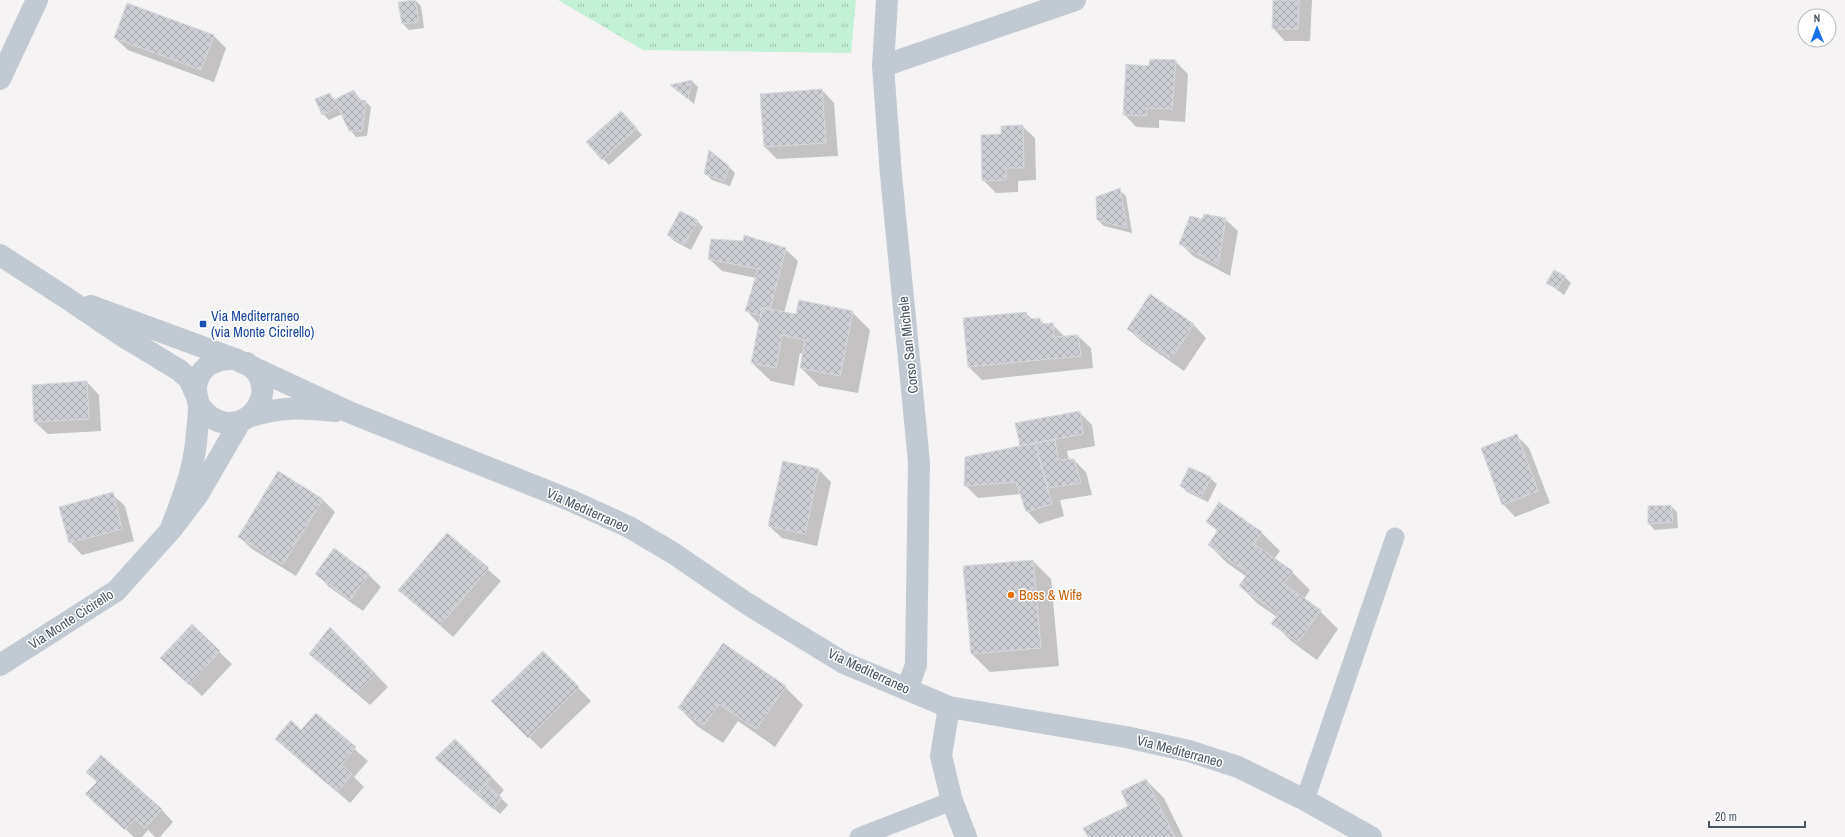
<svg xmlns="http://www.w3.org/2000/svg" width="1845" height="837" font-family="'Archivo Narrow',sans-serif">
  <defs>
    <pattern id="grass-tufts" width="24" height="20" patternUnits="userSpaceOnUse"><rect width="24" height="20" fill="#c3f1d5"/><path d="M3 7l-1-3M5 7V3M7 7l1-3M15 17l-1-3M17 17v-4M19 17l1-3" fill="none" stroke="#a0c6b0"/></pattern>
    <pattern id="building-cross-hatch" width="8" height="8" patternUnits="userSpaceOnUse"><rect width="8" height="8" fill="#cdcfd5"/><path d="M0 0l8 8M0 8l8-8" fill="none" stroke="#a8abb0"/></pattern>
  </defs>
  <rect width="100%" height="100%" fill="#f5f3f3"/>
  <path fill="url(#grass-tufts)" d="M558,0H856L851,53L643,50Z"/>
  <path fill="#0003" d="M415,0L421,6L424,28L409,30L403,24Z
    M1274,0H1312L1310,41H1285L1273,28Z
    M128,4L214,36L226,48L214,82L128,50L115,38Z
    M1175,61L1188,74L1185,122L1159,120V128L1136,127L1124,114L1150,67Z
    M692,81L698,87L694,104L672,85Z
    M822,90L834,103L838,156L777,159L765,147Z
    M354,91L362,101H365L371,107L367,136L356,137L350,130L342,114L329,120L323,114L330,94L335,100Z
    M627,118L642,135L609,165L587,142Z
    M1022,126L1035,138L1036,180L1018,181V192L996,193L983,180L1002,135Z
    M729,167L735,173L730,186L712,180L705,173Z
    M1119,190L1126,196L1132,233L1104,226L1098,220Z
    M1225,219L1238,231L1230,276L1193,256L1180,243Z
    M697,221L703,227L691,250L674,241L668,235Z
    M785,249L798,261L784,313L797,316L852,312L870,330L858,393L819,386L801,368L803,354L800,353L794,386L771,381L752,363L759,324L747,311L756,278L722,271L709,259Z
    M1554,271L1565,277L1571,283L1564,295L1547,282Z
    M1150,296L1194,325L1206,338L1184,371L1141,341L1128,329Z
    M1026,313L1033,320L1039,319L1045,325L1052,324L1065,337L1078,336L1091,348L1093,368L982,380L969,367L964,319Z
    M87,382L99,395L101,431L48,434L35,422Z
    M1079,412L1092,425L1095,446L1067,451L1069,460H1074L1086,472L1092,495L1060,500L1064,516L1039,524L1027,511L1021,494L978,498L965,485L1022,446Z
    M1516,435L1529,448L1550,503L1515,517L1503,504Z
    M819,470L831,482L817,546L782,538L769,526Z
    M278,473L323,500L335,512L296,576L252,549L239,537Z
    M1210,478L1217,484L1208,502L1187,492L1181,486Z
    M112,494L125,506L134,541L82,555L70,542Z
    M1671,506L1677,512L1678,528L1655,530L1649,524Z
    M1207,521L1262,533L1280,551L1274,559L1292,572L1310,590L1304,599L1320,611L1338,629L1317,660L1291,641L1273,623L1277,617L1258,604L1240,586L1247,577L1227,563L1209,545L1218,532Z
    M447,534L501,581L453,637L400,590Z
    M1033,561L1051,579L1059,666L990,672L972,654L964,567Z
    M317,574H368L381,587L363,611L329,587Z
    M192,626L232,664L202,696L174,670Z
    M343,640L388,687L370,705L310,654Z
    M543,652L591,701L541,749L493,701Z
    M785,687L803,705L775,747L738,721L723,743L697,726L679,708Z
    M316,715L368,761L354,777L364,787L350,803L276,739L301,731Z
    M455,740L504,790L499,796L508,805L500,814L437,758Z
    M1146,780L1164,798L1183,837H1089L1129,807Z
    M87,794L161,809L173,822L160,837H155L148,830L142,837H134Z"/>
  <path fill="url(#building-cross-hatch)" stroke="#d7d9de" d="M415,0L419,22L402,24L398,2Z
    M1273,0H1299L1298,29H1272Z
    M127,3L214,35L201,70L114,38Z
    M1150,59L1176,60L1172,109L1147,108L1146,116L1123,115L1126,64L1149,66Z
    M692,80L688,99L670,85Z
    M822,89L826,143L764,147L760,94Z
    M354,90L359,101L366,100L362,131H349L338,107L322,115L315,99L330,93L333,100Z
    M621,111L637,128L602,160L586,142Z
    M1023,125L1024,168H1006V180L982,181L981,135L1001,134V126Z
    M709,150L729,166L724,181L704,174Z
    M1120,188L1127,228L1097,220L1096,197Z
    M680,211L698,220L685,244L667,235Z
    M1204,214L1226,218L1218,265L1179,244L1190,216L1202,219Z
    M744,235L786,248L770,309L762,308L761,316L745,311L758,269L708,259L711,239L743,241Z
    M1554,270L1565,276L1557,289L1546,283Z
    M1150,294L1194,324L1171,359L1127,329Z
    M799,300L853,311L840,376L800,368L805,340L782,335L776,368L751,363L762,308L796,314Z
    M1026,312L1027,319L1040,318L1041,324L1053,323L1054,337L1078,335L1081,356L968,367L963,318Z
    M87,381L89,419L34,422L32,385Z
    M1080,411L1083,434L1020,446L1015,423Z
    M1517,434L1538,491L1502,505L1481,448Z
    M1055,439L1058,460L1074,459L1081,483L1048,488L1035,443Z
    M1035,443L1052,504L1026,512L1016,482L964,486L965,457Z
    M783,461L819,469L805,534L768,526Z
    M1189,467L1211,477L1201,497L1180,486Z
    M278,471L323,499L283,564L238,537Z
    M113,492L122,529L69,543L59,507Z
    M1219,502L1262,532L1254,544L1293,571L1284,584L1321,610L1298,642L1271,624L1278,614L1239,586L1248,573L1208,545L1218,530L1206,522Z
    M1671,505L1673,522L1648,524V506Z
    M447,533L489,568L440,625L398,590Z
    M334,548L369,574L350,600L315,574Z
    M1033,560L1041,648L971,654L963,566Z
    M192,624L220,651L189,685L160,658Z
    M330,627L376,674L356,693L309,654Z
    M723,643L786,686L756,729L719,704L704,725L678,708Z
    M543,651L579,687L528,738L491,701Z
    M316,713L356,747L341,765L352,774L337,792L275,739L291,720L301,730Z
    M455,739L492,777L477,795L435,758Z
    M101,755L162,809L145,828L135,819L125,830L85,794L97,782L86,772Z
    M1146,779L1175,837H1088L1083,828L1128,806L1121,791Z
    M486,784L502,798L493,809L477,795Z"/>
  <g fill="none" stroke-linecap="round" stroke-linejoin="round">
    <path stroke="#c1cad2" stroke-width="19" d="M1305,800L1395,537
      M859,837L952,801"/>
    <path stroke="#c1cad2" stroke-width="22" d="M883,66L1075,0
      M0,79L37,0
      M0,255L65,297L118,333L179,370L189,379L196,394
      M91,306L235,359
      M949,707L941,756L952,801L966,837"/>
    <path stroke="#c1cad2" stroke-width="22" d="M887,0L883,66L891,175L919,462L916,665L907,689
      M199,405C230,448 280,405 256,371C253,368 249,366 247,363
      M251,416C283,406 302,408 335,411
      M170,531C183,496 195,469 197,431C198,423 199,414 199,406C198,398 194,391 197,382C202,364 219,358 235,359L349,412L572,501L629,527L673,553L746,603L844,663L949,707L1126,737L1189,751L1238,767L1305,800L1371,837
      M0,665L116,591L170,531L197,496L240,422"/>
  </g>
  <rect fill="#1a4fb4" stroke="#fff" stroke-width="1.5" x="199" y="320" width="8" height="8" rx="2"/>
  <circle fill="#e8710a" stroke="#fff" stroke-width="1.5" cx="1011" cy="595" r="4"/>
  <g text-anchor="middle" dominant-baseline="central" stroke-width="3" stroke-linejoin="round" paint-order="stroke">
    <g font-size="14" fill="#164399" stroke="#fff" text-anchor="start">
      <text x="211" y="316">Via Mediterraneo<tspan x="211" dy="16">(via Monte Cicirello)</tspan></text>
    </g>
    <g font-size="14" fill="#4a5661" stroke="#fff">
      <text transform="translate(908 345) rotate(-96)">Corso San Michele</text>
      <text transform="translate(588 510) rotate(24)">Via Mediterraneo</text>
      <text transform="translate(71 619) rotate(-33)">Via Monte Cicirello</text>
      <text transform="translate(869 671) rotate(25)">Via Mediterraneo</text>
      <text transform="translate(1180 751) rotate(15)">Via Mediterraneo</text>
    </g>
    <g font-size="14" fill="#c56008" stroke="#fff" text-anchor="start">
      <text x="1019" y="595">Boss &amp; Wife</text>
    </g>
  </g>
  <g transform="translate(1817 28) rotate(359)"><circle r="19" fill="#ffffff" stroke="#b7bbc0"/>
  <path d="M0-3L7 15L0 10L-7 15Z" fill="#1a73e8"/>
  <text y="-6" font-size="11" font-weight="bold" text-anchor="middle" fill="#4a5661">N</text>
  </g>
  <path d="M1709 821v6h96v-6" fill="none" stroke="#4a5661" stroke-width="2"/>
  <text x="1715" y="821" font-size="12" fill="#4a5661" stroke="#ffffff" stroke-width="3" paint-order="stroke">20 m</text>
</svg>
